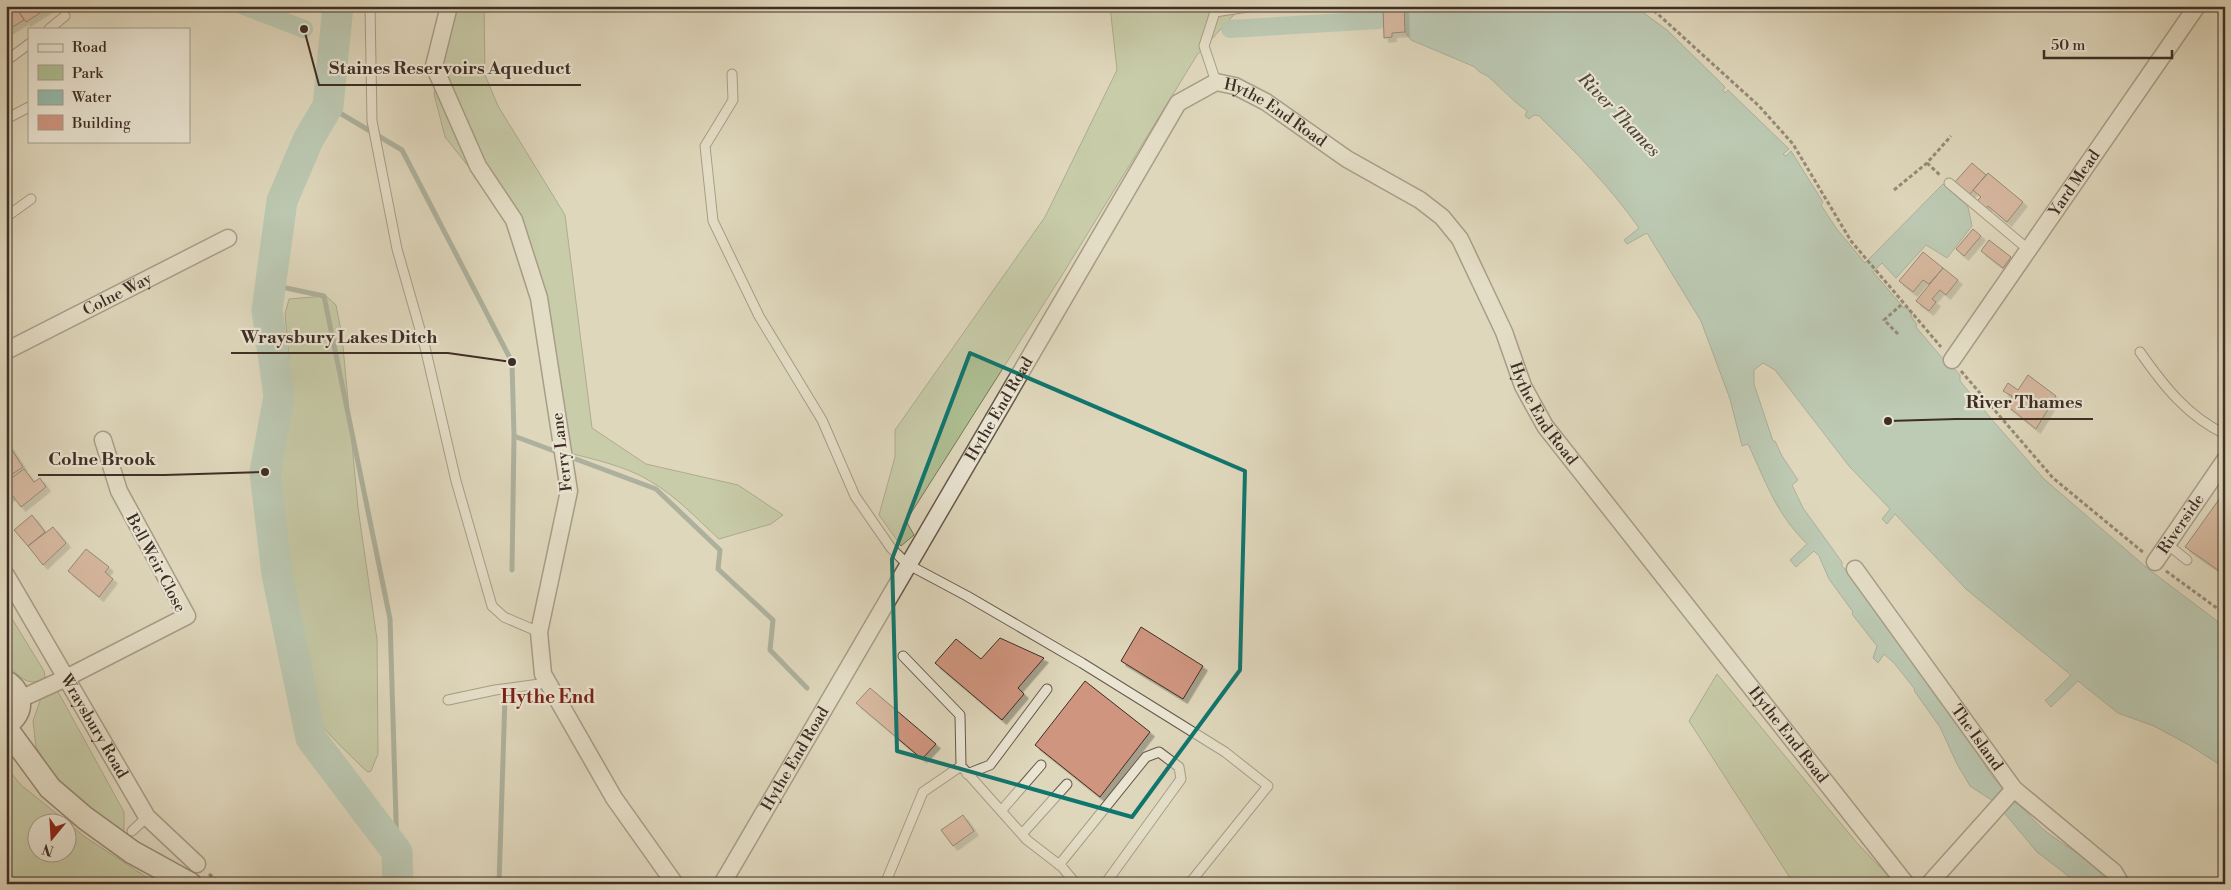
<svg xmlns="http://www.w3.org/2000/svg" width="2231" height="890" font-family="'Libre Bodoni',serif">
  <defs>
    <filter id="shadow"><feDropShadow dx="4.5" dy="4.5" stdDeviation="0" flood-color="#0004"/></filter>
  </defs>
  <rect width="100%" height="100%" fill="#dfd7bc"/>
  <filter id="stains"><feTurbulence type="fractalNoise" baseFrequency=".004" numOctaves="4"/><feColorMatrix values="0 0 0 0 .2 0 0 0 0 .09 0 0 0 0 .02 0 0 0 .5 -.17"/></filter>
  <radialGradient id="worn" r=".72"><stop offset=".6" stop-color="#630" stop-opacity="0"/><stop offset="1" stop-color="#630" stop-opacity=".3"/></radialGradient>
  <path fill="#aebf93" stroke="#76765c" d="M451,6H484L485,75L498,106L565,215L592,428L646,464L738,485L783,515L771,524L719,539C697,519 676,496 650,481C624,465 591,459 562,451L539,314L511,220L445,137L434,94Z
    M1110,6H1242L1197,55L1064,272L906,521L914,535L901,546L879,515L895,457V430L1045,217L1117,70Z
    M326,296L336,305L342,336L358,508L377,639L378,754L371,771L368,772L362,767C333,738 312,722 299,681L276,529L289,358L285,314L289,299Z
    M6,609L44,671L45,677C29,690 16,674 6,662Z
    M1717,674L1857,843L1896,884H1794L1689,721Z
    M56,688L124,812V837L63,790L36,747L33,721L41,698Z
    M6,767L21,785L67,822H38V852H68V823L85,837L157,884H6Z"/>
  <path fill="#95baab" stroke="#728275" d="M1404,6H1634L1667,30L1725,87L1723,91L1725,93L1728,90L1789,149L1783,154L1786,156L1791,151L1823,202L1821,205L1836,228L1865,263L1943,184L1968,207L1972,226L1947,258L1926,245L1896,278L1882,263L1873,272L1904,308L1906,306L1912,314L1911,316L1917,325L1916,327L1949,366L1953,367L1960,375V381L1994,422L2044,479L2147,568L2225,627V768L2189,745L2154,726L2118,713L2078,681L2051,707L2045,700L2047,699L2071,675L1966,589L1895,514L1887,524L1882,519L1890,509L1849,466L1775,370L1763,363L1754,370V384L1773,441H1775L1782,456L1798,480L1792,485L1803,508L1842,562V566L1861,586C1904,647 1950,706 1988,770C1994,781 2004,787 2008,798C2023,805 2031,819 2043,829C2065,848 2094,858 2108,884H2079L2037,852L1996,803L1970,786L1957,764L1940,727L1915,692L1914,688L1894,663L1884,654L1878,663L1873,658L1877,646L1852,614L1853,612L1829,579L1819,556L1814,551L1796,567L1790,560L1807,544C1775,512 1767,484 1748,444L1742,446L1730,399L1701,321L1647,233L1627,244L1624,240L1639,228C1610,187 1575,151 1539,116L1534,115L1529,119L1525,116L1527,111C1513,101 1503,90 1491,79C1485,73 1479,74 1475,67L1411,40L1405,32Z"/>
  <g fill="none" stroke-linecap="round" stroke-linejoin="round">
    <path stroke="#728275" stroke-width="5" d="M328,106L402,150L512,362L514,436L512,570
      M272,285L324,296L390,619L397,852
      M514,436L656,489L720,550L718,569L773,620L770,650L807,688
      M499,884L505,697"/>
    <path stroke="#95baab" stroke-width="18" d="M244,6L304,29
      M1230,29L1379,20"/>
    <path stroke="#95baab" stroke-width="31" d="M338,6L328,106L308,140L282,201L267,310L279,396L265,472L277,574L311,738L397,852L398,884"/>
  </g>
  <path fill="#cf957f" stroke="#3e2e25" filter="url(#shadow)" d="M6,6H15L24,20L6,31Z
    M15,6H51L26,22Z
    M1404,6L1405,32L1392,33V37L1384,38L1383,7Z
    M1972,163L1986,175L1969,195L1955,182Z
    M1988,173L2023,202L2007,222L1988,206L1984,211L1975,203L1981,197L1973,190Z
    M1973,229L1981,236L1964,256L1956,249Z
    M1989,240L2011,257L2003,268L1981,251Z
    M1923,252L1943,268L1929,284L1923,280L1913,292L1899,281Z
    M1943,268L1958,280L1946,295L1940,290L1932,299L1936,302L1929,311L1916,301Z
    M2028,375L2056,396L2036,429L2006,405L2012,396L2003,391L2008,383L2018,390Z
    M8,444L23,467L6,478V446Z
    M24,469L34,482L40,478L46,487L21,507L12,495L6,499V482Z
    M2225,491V575L2185,547Z
    M32,515L45,532L28,546L14,530Z
    M53,527L66,543L43,565L28,546Z
    M86,549L109,567L105,572L113,579L99,597L68,571Z
    M1141,627L1203,666L1183,699L1121,661Z
    M1000,638L1044,658L1018,688L1024,694L1002,720L935,663L956,639L981,659Z
    M1085,681L1150,732L1100,797L1035,745Z
    M870,688L936,744L922,759L856,703Z
    M963,815L974,831L953,846L941,830Z"/>
  <g fill="none" stroke-linecap="round" stroke-linejoin="round">
    <defs>
      <path id="lane" d="M370,6L372,121L397,249L425,347L456,481L492,606L504,617L539,632
        M49,29L65,16
        M6,61L29,44
        M732,74L733,100L705,146L713,221L759,316L822,420L855,496L891,548L907,564L967,596L1082,663L1225,752L1268,786L1189,884
        M1216,82L1204,46L1215,12L1254,6
        M6,119L29,107
        M1949,183L2029,250
        M6,217L31,199
        M2140,352C2163,385 2188,417 2225,434
        M2167,544L2187,560
        M903,656L960,715L961,766
        M448,700L495,690L547,683
        M967,774L990,765L1047,689
        M1001,811L1041,765
        M132,831L147,817
        M1022,834L1067,784
        M1059,865L1146,757L1159,752L1179,767L1181,779L1105,884
        M885,884L923,792L961,766L1027,840L1062,867L1076,884"/>
      <g id="street">
        <path d="M449,6L434,66L478,166L514,220L539,298L569,491L539,632L543,674L614,798L675,884"/>
        <path id="s1" d="M6,351L228,238"/>
        <path id="s2" d="M1952,360L2197,6"/>
        <path id="s3" d="M2155,562L2225,460"/>
        <path id="s4" d="M1855,569L2014,789L2114,872L2121,884"/>
        <path id="s5" d="M6,575L147,817L197,864"/>
        <path d="M20,699L66,678L187,616L119,491L103,440"/>
        <path id="s6" d="M722,884L1178,103L1216,82L1235,86L1266,102L1347,159L1420,200L1442,217L1460,239L1504,332L1523,386L1545,426L1906,884"/>
        <path d="M1929,884L2014,789"/>
      </g>
      <path id="secondary" d="M6,682C23,692 24,714 6,724
        M6,728L50,788L85,818L132,852L190,884"/>
    </defs>
    <use href="#lane" stroke="#66584b" stroke-width="11"/>
    <use href="#street" stroke="#66584b" stroke-width="19"/>
    <use href="#secondary" stroke="#3e2e25" stroke-width="25"/>
    <path stroke="#3e2e25" stroke-width="3" stroke-dasharray="4 2.5" stroke-linecap="butt" d="M1649,6L1759,106L1793,144L1851,241L1941,347
      M1927,163L1941,176
      M1894,190L1927,163L1951,136
      M1898,334L1884,320L1901,305
      M1961,371L2053,478L2144,553
      M2166,571L2225,614
      M209,874L222,884"/>
    <use href="#lane" stroke="#eae5d3" stroke-width="9"/>
    <use href="#street" stroke="#eae5d3" stroke-width="16"/>
    <use href="#secondary" stroke="#eae5d3" stroke-width="22"/>
  </g>
  <path d="M0 0H2231V890H0ZM970,353L1245,471L1240,670L1132,817L897,751L892,559Z" fill="#dfd7bc" fill-opacity=".55" fill-rule="evenodd"/>
  <path fill="none" stroke="#0f766e" stroke-width="4" stroke-linejoin="round" d="M970,353L1245,471L1240,670L1132,817L897,751L892,559Z"/>
  <g text-anchor="middle" dominant-baseline="central" stroke-width="4.5" stroke-linejoin="round" paint-order="stroke">
    <g font-size="16" fill="#3e2e25" stroke="#eae5d3">
      <text stroke="none"><textPath href="#s6" startOffset="1015">Hythe End Road</textPath></text>
      <text stroke="none"><textPath href="#s2" startOffset="215">Yard Mead</textPath></text>
      <text stroke="none"><textPath href="#s1" startOffset="125">Colne Way</textPath></text>
      <text stroke="none"><textPath href="#s6" startOffset="550">Hythe End Road</textPath></text>
      <text stroke="none"><textPath href="#s6" startOffset="1435">Hythe End Road</textPath></text>
      <text transform="translate(562 452) rotate(-97)">Ferry Lane</text>
      <text stroke="none"><textPath href="#s3" startOffset="46">Riverside</textPath></text>
      <text transform="translate(156 563) rotate(62)">Bell Weir Close</text>
      <text stroke="none"><textPath href="#s5" startOffset="175">Wraysbury Road</textPath></text>
      <text stroke="none"><textPath href="#s6" startOffset="1840">Hythe End Road</textPath></text>
      <text stroke="none"><textPath href="#s4" startOffset="208">The Island</textPath></text>
      <text stroke="none"><textPath href="#s6" startOffset="145">Hythe End Road</textPath></text>
    </g>
    <g font-size="18" font-style="italic" fill="#4f4a40" stroke="#eae5d3">
      <text transform="translate(1619 115) rotate(46)">River Thames</text>
    </g>
    <g font-size="19" font-weight="bold" fill="#7a1f14" stroke="#eae5d3">
      <text x="548" y="697">Hythe End</text>
    </g>
  </g>
  <path fill="none" stroke="#3e2e25" stroke-width="2" d="M304 29L319 85H581M512 362L448 353H231M1888 421L1956 419H2093M265 472L165 475H38"/>
  <g fill="#3e2e25" stroke="#eae5d3" stroke-width="2">
    <circle cx="304" cy="29" r="5"/>
    <circle cx="512" cy="362" r="5"/>
    <circle cx="1888" cy="421" r="5"/>
    <circle cx="265" cy="472" r="5"/>
  </g>
  <g font-size="18" text-anchor="middle" font-weight="bold" fill="#3e2e25" stroke="#eae5d3" stroke-width="4.5" stroke-linejoin="round" paint-order="stroke">
    <text x="450" y="74">Staines Reservoirs Aqueduct</text>
    <text x="339" y="343">Wraysbury Lakes Ditch</text>
    <text x="2024" y="408">River Thames</text>
    <text x="102" y="465">Colne Brook</text>
  </g>
  <rect width="2231" height="890" fill="none" stroke="#dfd7bc" stroke-width="25"/>
  <rect x="8" y="8" width="2216" height="875" fill="none" stroke="#3e2e25" stroke-width="2.5"/>
  <rect x="12" y="12" width="2206" height="865" fill="none" stroke="#3e2e25"/>
  <rect x="28" y="28" width="162" height="115" fill="#eae5d3" stroke="#a59c8d"/>
  <rect x="38" y="44" width="25" height="8" fill="#eae5d3" stroke="#a59c8d"/>
  <text x="72" y="52" font-size="15" fill="#3e2e25">Road</text>
  <rect x="38" y="65" width="25" height="15" fill="#aebf93" stroke="#a59c8d"/>
  <text x="72" y="78" font-size="15" fill="#3e2e25">Park</text>
  <rect x="38" y="90" width="25" height="15" fill="#95baab" stroke="#a59c8d"/>
  <text x="72" y="102" font-size="15" fill="#3e2e25">Water</text>
  <rect x="38" y="115" width="25" height="15" fill="#cf957f" stroke="#a59c8d"/>
  <text x="72" y="128" font-size="15" fill="#3e2e25">Building</text>
  <g transform="translate(52 838) rotate(198)"><circle r="24" fill="#eae5d3" stroke="#a59c8d"/>
  <path d="M0-4L9 19L0 12L-9 19Z" fill="#8f2418"/>
  <text y="-8" font-size="14" font-weight="bold" text-anchor="middle" fill="#3e2e25">N</text>
  </g>
  <path d="M2044 50v8h128v-8" fill="none" stroke="#3e2e25" stroke-width="2.5"/>
  <text x="2051" y="50" font-size="15" fill="#3e2e25" stroke="#eae5d3" stroke-width="4" paint-order="stroke">50 m</text>
  <rect width="100%" height="100%" filter="url(#stains)"/>
  <rect width="100%" height="100%" fill="url(#worn)"/>
</svg>
